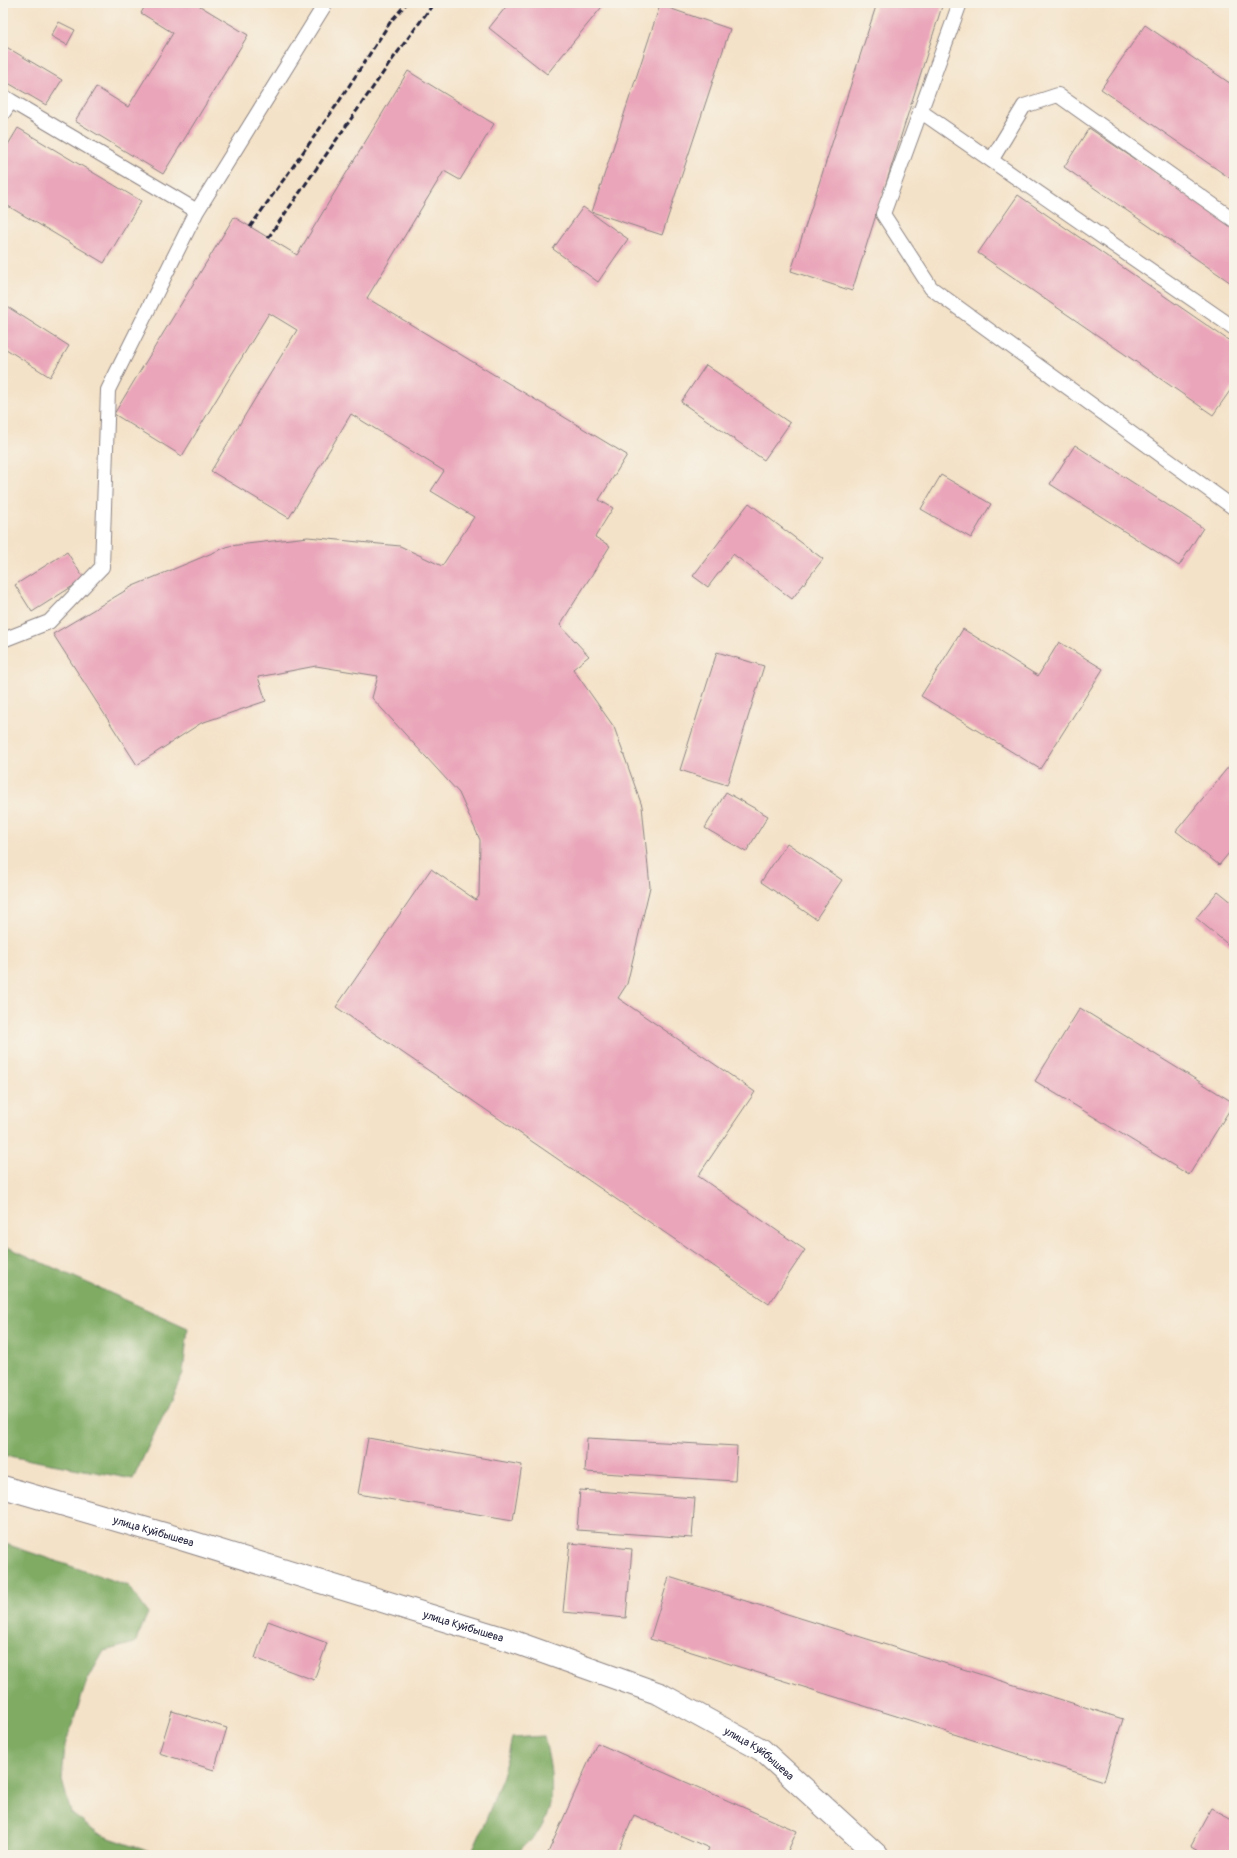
<svg xmlns="http://www.w3.org/2000/svg" width="1237" height="1858" font-family="Pangolin,sans-serif">
  <rect width="100%" height="100%" fill="#f7f3e8"/>
  <filter id="ink" filterUnits="userSpaceOnUse"><feTurbulence type="fractalNoise" baseFrequency=".025" numOctaves="2"/><feDisplacementMap in="SourceGraphic" scale="8" xChannelSelector="R" yChannelSelector="G"/><feConvolveMatrix kernelMatrix="1 2 1 2 8 2 1 2 1" color-interpolation-filters="sRGB"/></filter>
  <filter id="wash" filterUnits="userSpaceOnUse"><feTurbulence type="fractalNoise" baseFrequency=".012" numOctaves="4" result="noise"/><feDisplacementMap in="SourceGraphic" scale="16" xChannelSelector="R" yChannelSelector="G"/><feGaussianBlur stdDeviation="0.9" result="paint"/><feColorMatrix in="noise" values="0 0 0 0 0 0 0 0 0 0 0 0 0 0 0 0 0 1.4 0 .05"/><feComposite in="paint" operator="in"/></filter>
  <g filter="url(#wash)">
    <rect width="100%" height="100%" fill="#f4e2c8"/>
    <path fill="#7fab64" stroke="#506650" d="M3,1245L188,1328L183,1373L133,1479L3,1455Z
      M3,1543L129,1586L148,1613L135,1643L104,1651L87,1681L65,1745L62,1780L71,1813L98,1834L159,1855H3Z
      M544,1736C551,1766 558,1799 541,1828C537,1836 526,1844 520,1851L518,1855H470C488,1818 503,1779 512,1738Z"/>
    <g id="blocks">
      <path fill="#eaa5ba" d="M147,3H195L248,35L163,174L75,121L96,87L128,107L173,33L141,13Z
        M509,3H605L547,74L489,28Z
        M877,3H943L852,291L791,271Z
        M660,5L730,29L662,235L592,212Z
        M59,22L75,30L67,45L51,36Z
        M1145,25L1234,86V181L1101,89Z
        M3,45L62,80L46,105L3,80Z
        M408,71L494,124L460,180L444,171L367,298L627,455L599,500L613,508L595,537L610,546L560,625L589,656L573,669L614,727L642,806L650,887L627,984L618,998L755,1092L698,1176L805,1250L769,1304L336,1007L431,869L476,900L479,896L480,840L459,793L372,698L378,676L316,666L258,677L266,701L201,723L137,765L53,634L133,586L229,546L308,537L400,546L442,566L474,517L431,491L444,471L351,414L289,518L211,471L297,330L269,313L182,456L114,414L234,217L297,255Z
        M18,128L141,201L104,263L3,203V153Z
        M1089,128L1234,227V285L1064,167Z
        M1018,195L1234,344V385L1213,415L978,253Z
        M583,207L628,239L598,282L553,249Z
        M3,304L69,346L50,377L3,347Z
        M706,365L790,423L764,460L681,402Z
        M1075,445L1203,528L1179,566L1050,484Z
        M941,475L991,504L971,538L921,509Z
        M749,503L823,559L792,599L733,554L708,587L693,576Z
        M67,552L84,579L32,612L15,585Z
        M963,629L1038,676L1059,642L1103,669L1040,769L921,696Z
        M717,652L764,666L727,785L680,770Z
        M1234,760V847L1219,865L1176,831Z
        M726,792L768,816L746,852L705,828Z
        M787,843L842,880L816,919L761,882Z
        M1218,891L1234,904V943L1231,947L1196,918Z
        M1080,1008L1234,1103L1189,1175L1035,1081Z
        M368,1438L522,1465L513,1520L358,1494Z
        M587,1438L737,1446L735,1481L585,1472Z
        M580,1490L695,1498L692,1538L577,1530Z
        M570,1543L632,1549L626,1618L563,1612Z
        M669,1577L1123,1719L1104,1781L650,1639Z
        M268,1621L327,1643L314,1680L255,1658Z
        M172,1711L227,1728L214,1770L159,1753Z
        M597,1743L797,1831L786,1855H706L709,1848L634,1815L617,1855H547Z
        M1211,1808L1234,1820V1855H1206L1190,1846Z"/>
    </g>
  </g>
  <g filter="url(#ink)">
    <use href="#blocks" fill-opacity="0" stroke="#8b8282" stroke-width="1"/>
    <g fill="none" stroke-linecap="round" stroke-linejoin="round">
      <defs>
        <path id="service" d="M960,3L883,214L931,288L1234,508
          M11,101L197,211L324,6L320,3
          M920,111L1234,328
          M3,113L11,101L3,96
          M992,159L1024,106L1058,95L1234,220
          M3,640L49,622L102,567L108,390L197,211"/>
        <g id="tertiary">
          <path id="s1" d="M3,1487L178,1538L509,1640L660,1694L762,1750L877,1855"/>
        </g>
      </defs>
      <use href="#service" stroke="#8b8282" stroke-width="16"/>
      <use href="#tertiary" stroke="#8b8282" stroke-width="24"/>
      <use href="#service" stroke="#fff" stroke-width="14"/>
      <use href="#tertiary" stroke="#fff" stroke-width="22"/>
      <path stroke="#22223b" stroke-width="3" stroke-dasharray="6 3" stroke-linecap="butt" d="M250,227L338,103L391,21L407,3
        M268,238L392,60L434,3"/>
    </g>
  </g>
  <g text-anchor="middle" dominant-baseline="central" stroke-width="3" stroke-linejoin="round" paint-order="stroke">
    <g font-size="11" fill="#22223b" stroke="#f7f3e8">
      <text stroke="none"><textPath href="#s1" startOffset="157">улица Куйбышева</textPath></text>
      <text stroke="none"><textPath href="#s1" startOffset="481">улица Куйбышева</textPath></text>
      <text stroke="none"><textPath href="#s1" startOffset="805">улица Куйбышева</textPath></text>
    </g>
  </g>
  <rect width="1237" height="1858" fill="none" stroke="#f7f3e8" stroke-width="16"/>
</svg>
